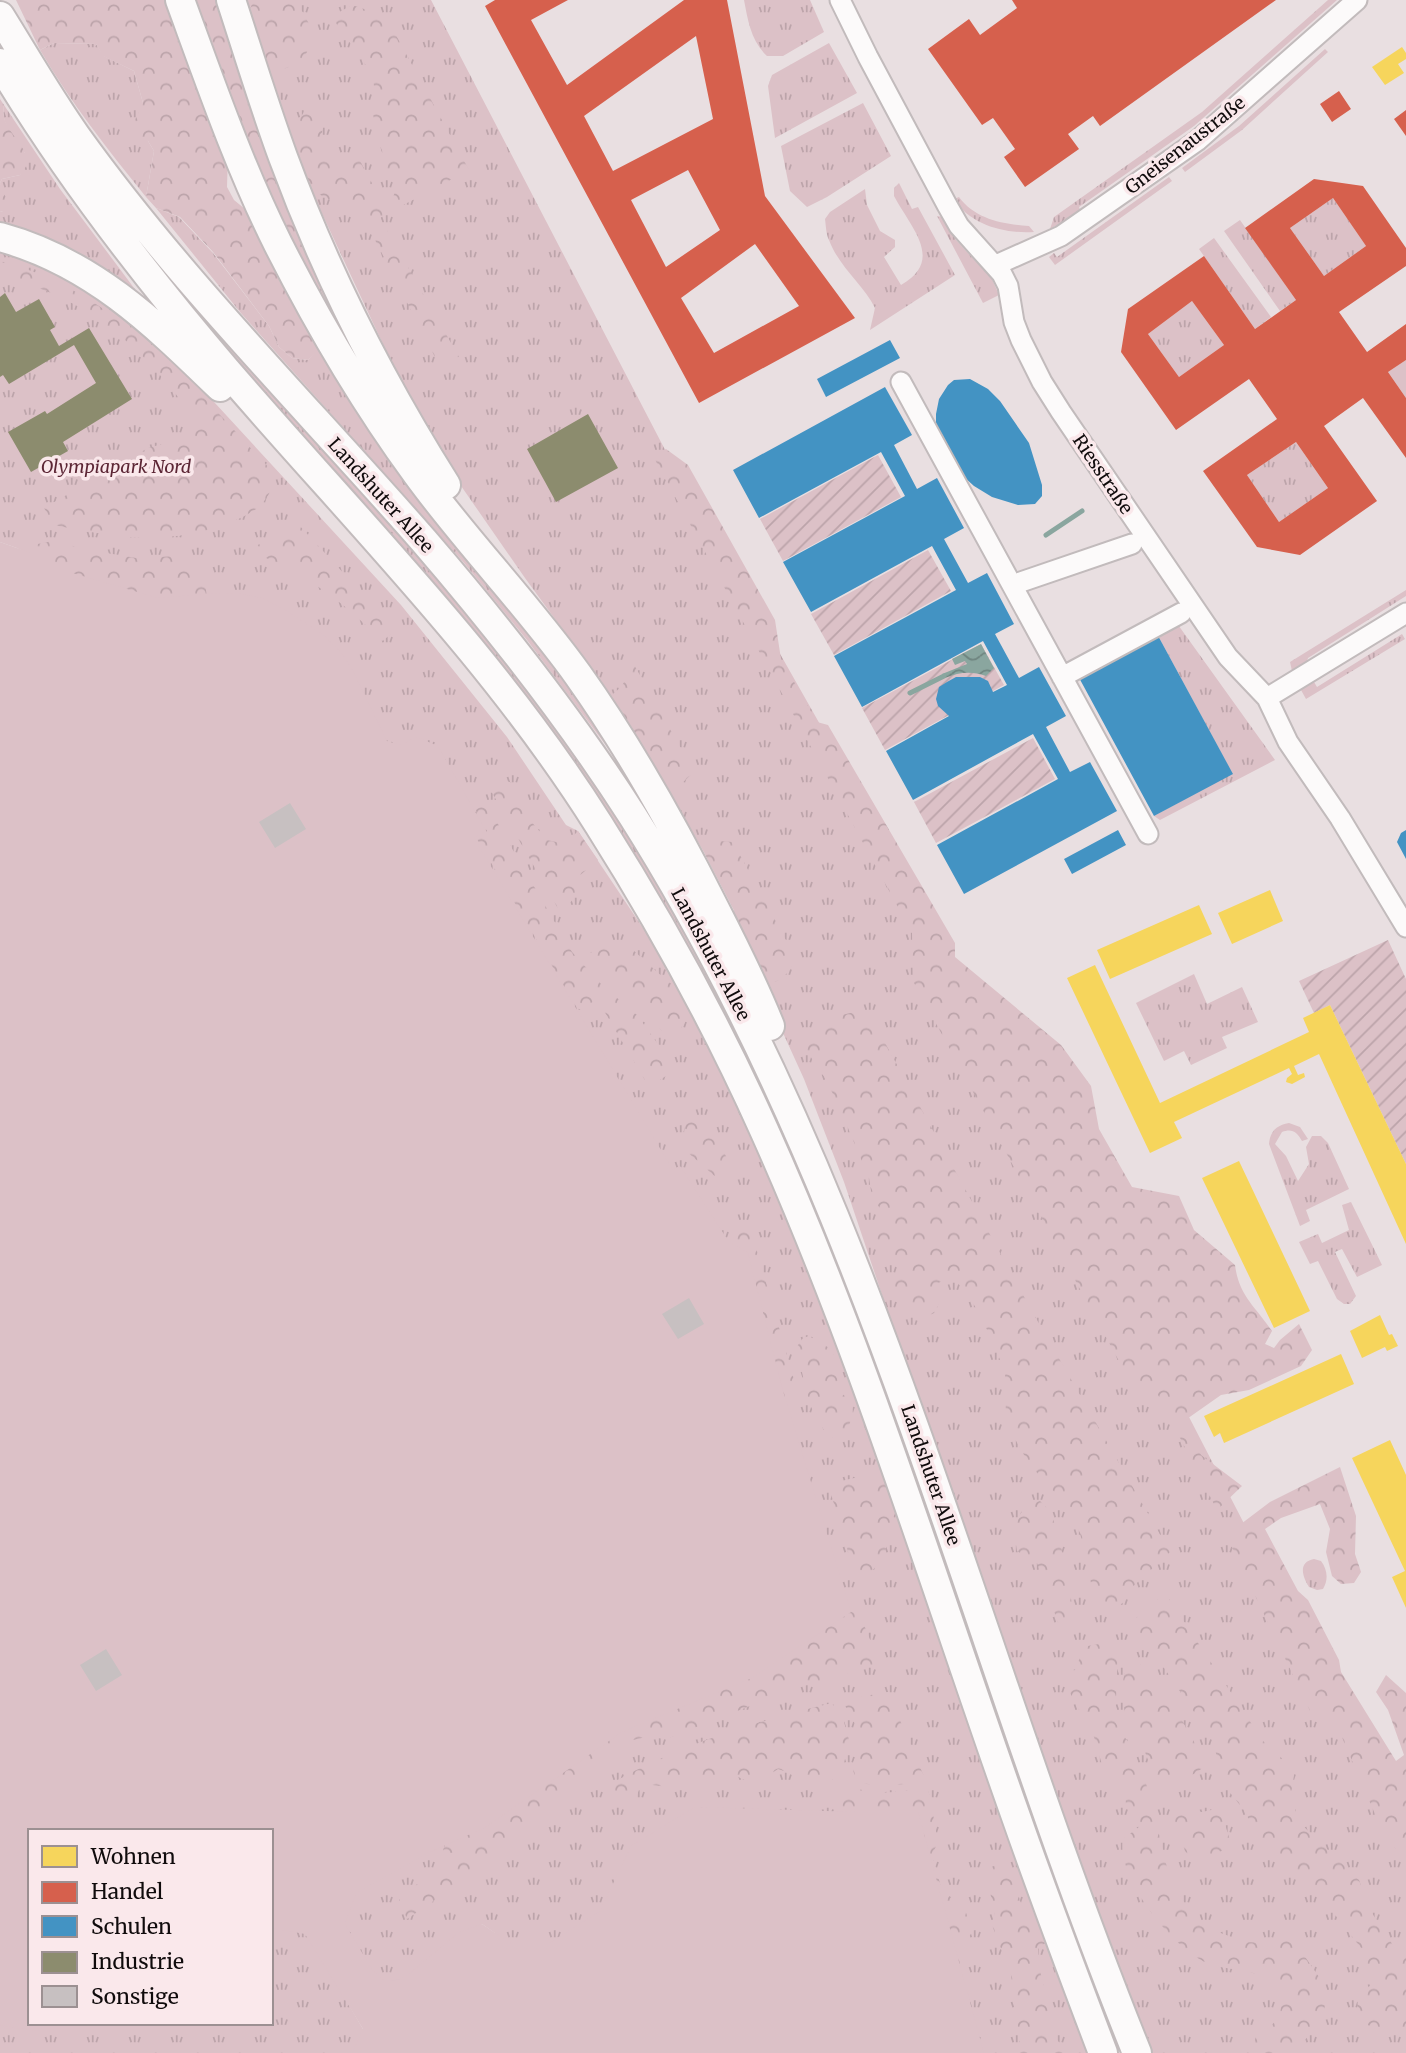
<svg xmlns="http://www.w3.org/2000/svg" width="1406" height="2053" font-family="Merriweather,serif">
  <defs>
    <pattern id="grass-tufts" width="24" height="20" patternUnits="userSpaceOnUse" patternTransform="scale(1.75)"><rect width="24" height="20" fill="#dcc1c7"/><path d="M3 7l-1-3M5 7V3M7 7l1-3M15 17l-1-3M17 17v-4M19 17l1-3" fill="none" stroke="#bca4aa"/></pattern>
    <pattern id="forest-crowns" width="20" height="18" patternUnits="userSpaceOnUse" patternTransform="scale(1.75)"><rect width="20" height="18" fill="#dcc1c7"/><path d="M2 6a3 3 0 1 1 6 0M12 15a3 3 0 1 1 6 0" fill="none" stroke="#bca4aa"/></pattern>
    <pattern id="garden-furrows" width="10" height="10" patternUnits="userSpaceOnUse" patternTransform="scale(1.75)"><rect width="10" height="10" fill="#dcc1c7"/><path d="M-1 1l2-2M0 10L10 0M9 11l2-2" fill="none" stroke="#bca4aa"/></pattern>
    <pattern id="water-waves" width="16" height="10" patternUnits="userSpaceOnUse" patternTransform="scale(1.75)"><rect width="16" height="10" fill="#8aa69f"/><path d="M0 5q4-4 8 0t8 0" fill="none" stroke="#6f8580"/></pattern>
  </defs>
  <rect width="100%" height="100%" fill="#e9dfe1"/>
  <path fill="url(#grass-tufts)" d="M245,0H431L674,467L948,950L1316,1663L1406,1833V2053H1147L961,1529L844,1182L804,1079L733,923L734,910L705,854L639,739L590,667L525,578L459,483L402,385L297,160Z
    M744,0H810L824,32L783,56H767C751,41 748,21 744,0Z
    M1328,0H1337L1194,126L1079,207L1081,212L1050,229L1054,217L1202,112Z
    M0,34L439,576L570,741L697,945L814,1191L980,1646L967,1649L801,1191L480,643L433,582L260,392L137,244L8,57L0,43Z
    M54,43L96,44L104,56L134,71L143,103L148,141L154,151L146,197C108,150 71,103 40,50Z
    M829,43L857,93L775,138L768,86L772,75Z
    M1325,49L1328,52L1242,130L1185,172L1182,168L1239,126Z
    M863,103L891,156L827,197L807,207L790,191L781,146Z
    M4,105L60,189L143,300L0,231V212L3,211L0,183L2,179L20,175L25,153C15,140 0,124 4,105Z
    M1169,177L1172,181L1055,265L1049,257L1054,253L1057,257Z
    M899,183L912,209L918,207L955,275L870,330L875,308C863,284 839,267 829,240C826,234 826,226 825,219L830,212L865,189L867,205L880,231L895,240V247L884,257L901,285C945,260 911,228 894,196V188Z
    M959,197C975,219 1002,224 1029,226L1034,232C1005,234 970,225 954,199Z
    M1333,198L1366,246L1324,276L1290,228Z
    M156,208L179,217L213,253L269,326L279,347L292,358L308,360L315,353L317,335L380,434L409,475L534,635L592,714L643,795L688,881H684L643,814L642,800L608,748L527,640L465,564L240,312Z
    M937,216L943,217L956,240L992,279L999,295L983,303Z
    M1240,220L1296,300L1280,311L1224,231Z
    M1214,238L1271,317L1255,329L1199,249Z
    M0,248L18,254L98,295L168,352L401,605L507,737L566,825L578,831L655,946L684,992L763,1157L861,1408L1091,2053H479L495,1933L482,1924L389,2012L271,1831L729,1242L31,553L0,542Z
    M1192,301L1224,345L1179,377L1148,334Z
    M1406,360V398L1388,372Z
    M1296,442L1328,488L1279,522L1247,475Z
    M1406,590V596L1308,658L1306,665L1292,671L1290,662Z
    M1176,622L1275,760L1160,820L1154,816L1232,773L1156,632Z
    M1402,634L1405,639L1306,699L1301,690L1314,682L1317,687Z
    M1194,974L1207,1004L1242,987L1258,1022L1222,1037L1227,1048L1191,1065L1184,1051L1164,1061L1136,1003Z
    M1289,1123L1300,1127L1308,1139L1302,1141C1297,1132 1292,1128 1282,1132L1275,1144L1286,1156L1298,1181L1309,1164L1306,1147L1312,1136H1321L1328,1143L1349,1189L1306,1210L1310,1221L1300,1226L1269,1144C1270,1131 1277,1125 1289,1123Z
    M1351,1202L1382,1265L1357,1277L1342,1249L1335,1252L1356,1296L1350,1304H1344L1337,1299L1318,1261L1310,1264L1299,1242L1318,1234L1322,1243L1349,1230L1342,1205Z
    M1314,1559L1321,1561C1327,1569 1329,1579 1323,1589L1317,1590L1309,1587C1302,1576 1298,1562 1314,1559Z
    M0,1663L30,1831V2023H271V1872L377,2053H0Z
    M987,1665L1104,2001L1098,2017L974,1668Z"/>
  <path fill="url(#forest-crowns)" d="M16,0H165L228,153L227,187L234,200L256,218L317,335L316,353L308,360L292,358L279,347L269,326L213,252L180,217L156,208L146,197L154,151L148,141L138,135L135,120L143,103L134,71L103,56L96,44L54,43L40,50Z
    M192,0H219L353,334L342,340L259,181Z
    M254,0H297C298,8 304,12 307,20C311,27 311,33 310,42C307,64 287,69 268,72L249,11Z
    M352,5L364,9L391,26L469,170L394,210L392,199L396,190C384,163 376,136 372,107C371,98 376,88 373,80C364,56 344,39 332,16Z
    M0,99L4,105C0,127 18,136 25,153C27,157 27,161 27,165L20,175L2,179L0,183L6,198L3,211L0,212Z
    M312,105L321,108L326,118C320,133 320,143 330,156L359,159L388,213L380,218L459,357L441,362L435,357L373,236L355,213L311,190L297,160L295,127L305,110Z
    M0,261C115,290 194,387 271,470L275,483C271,490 266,500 260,506C246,517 228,524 211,529C155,545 109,536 54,525L44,508L148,448L173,441L198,424C159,368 115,321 51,293C34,286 19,279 0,277Z
    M666,449L688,465L775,620L781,659L817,722L828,725L955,943V957L1061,1045L1091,1086L1099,1129L1132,1187L1179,1196L1194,1230L1235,1265C1239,1296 1255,1306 1272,1331L1265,1344L1274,1348L1280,1340L1299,1324L1312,1350L1301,1366L1249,1390L1221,1395L1184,1421L1201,1455L1242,1486L1217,1510L1157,1393L1139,1398L913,981L912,933L653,456Z
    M298,524L374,606L393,633L382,641C345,603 304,572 254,553L252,548Z
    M53,541L89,550L136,558L179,556L202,567L209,608L164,625L17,548Z
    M632,661L694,772L681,784L668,788L639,739L610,696C624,687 628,677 632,661Z
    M502,779L512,783L528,800L529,819L547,840L565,844L578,831L598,860L579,876C580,894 573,901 560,912L490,789Z
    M480,793L572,952L602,985L637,1015L668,1058L669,1074L649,1087L597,999L581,1010L577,1008L477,839L487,831L470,800Z
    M718,841L733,842L795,957C789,976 781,981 762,986L733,923L734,910L705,854L709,843Z
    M611,939L632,949L667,981L684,992L692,1008C686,1022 682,1031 667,1037L640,1005L601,972L589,955L597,946Z
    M867,1010L1033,1313L1170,1552L1123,1596L1125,1601L1106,1616L1091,1583L1080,1533L1065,1502L1043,1481L1022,1452L1006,1422L1005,1371L981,1316L964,1289L951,1277L936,1284L940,1302L934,1313L917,1321L891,1290L893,1280L899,1275L895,1261L883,1252L875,1234L884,1214L872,1197L869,1178L848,1128L827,1081L806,1050L805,1040C825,1016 839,1015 867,1010Z
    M705,1115L731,1166L718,1179L685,1150C684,1129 680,1119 705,1115Z
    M750,1227L799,1397L775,1410L676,1273L738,1230Z
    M809,1336L831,1349L838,1363L835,1372L842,1394C860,1405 852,1421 843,1436L836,1438L827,1436L810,1405L796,1348L803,1338Z
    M1340,1467L1356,1516L1355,1554L1361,1572L1354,1583L1341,1584L1332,1576L1326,1552L1330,1529L1320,1504L1281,1518L1265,1529L1298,1591L1308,1600L1339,1660L1341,1672L1396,1761L1404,1755L1388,1710L1376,1692L1386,1675L1406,1693V1856L1387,1842L1335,1721L1312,1715L1231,1545L1233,1530L1270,1502Z
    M863,1476L886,1479L897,1508L888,1531L887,1546L878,1564L867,1577L857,1582L829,1487L845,1480Z
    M1040,1501L1050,1511L1059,1536L1076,1625L1060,1628L1037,1563L1017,1551L1013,1525L1027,1504Z
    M1165,1593L1263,1741L1287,1763L1294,1775L1291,1794L1298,1821L1359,1880L1370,1910L1400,1956H1406V2030L1400,2033L1363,2024L1357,2016L1358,1995L1371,1985L1372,1974L1361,1948L1325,1902L1303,1878L1264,1848L1244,1810L1227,1789L1211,1737L1156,1656L1127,1626Z
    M849,1611L860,1615L880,1664L796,1688L666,1739L646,1737L633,1740L547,1808L457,1885L407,1919L399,1900L411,1888L463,1856L460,1851L446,1854L443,1850L447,1840L546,1766Z
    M1105,1643L1118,1651L1115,1722L1134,1751L1149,1792L1168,1872L1190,1914L1201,1926L1246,1942L1265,1943L1278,1939L1289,1941L1299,1948L1319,1977L1326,1994L1324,2013L1313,2031L1293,2053H1253L1256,2034C1277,2028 1291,2004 1273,1984C1256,1967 1228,1972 1207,1963C1173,1948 1116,1878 1123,1839L1139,1827L1137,1815L1126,1805C1126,1788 1119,1784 1105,1775L1094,1737L1069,1691L1071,1673L1077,1668L1082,1647Z
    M1128,1654C1166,1684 1183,1722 1206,1764C1194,1778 1174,1783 1157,1784L1145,1752L1126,1717L1123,1702V1681Z
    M888,1692L925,1779C905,1786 879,1788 858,1782C846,1759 858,1762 860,1743C861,1730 848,1712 842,1700Z
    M832,1703L844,1722L851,1747L845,1759L841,1774C813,1795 808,1779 778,1769C758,1782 751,1787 731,1772L710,1781H686L668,1787L645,1784L640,1787L636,1798L621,1804L610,1799L602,1789C672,1747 753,1722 832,1703Z
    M850,1786C873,1796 902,1793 926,1786L937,1811L933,1814L938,1843L932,1854L942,1891L964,1906L972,1932L960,1952L964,1967L959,1980L857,1887L841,1798L842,1792Z
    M1220,1808L1232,1847L1195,1861L1185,1851L1174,1819L1176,1813L1185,1809L1202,1812Z
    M1005,1862C1019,1874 1015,1891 1022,1906L1040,1911L1050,1939L1038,1949L1039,1967L1052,2016L1047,2023L1058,2041L1068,2053H1017L1021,2050L1011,1975L992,1925L995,1912L986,1877L991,1867Z"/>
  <path fill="url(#garden-furrows)" d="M878,455L901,497L783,561L760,519Z
    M928,550L951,591L834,655L811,614Z
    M981,644L1004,685L885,750L862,708Z
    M1033,738L1055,779L936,843L914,802Z
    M1388,940L1406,979V1164L1330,1005L1314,1013L1299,981Z"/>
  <path fill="#dcc1c7" d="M0,542L31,553L69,572L158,598L218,593L241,594L262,598L287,611L325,636L343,655L353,671L387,741L400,745L417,737L438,746L486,831L474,838L673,1170L680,1166L729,1242L748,1253L783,1391L851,1612L752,1678L622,1732L484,1828L428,1853L356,1893L345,1924L373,1971L384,1980L391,1981L400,1979L409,1974L458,1933L482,1924L512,1944H548L600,1911L631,1846L695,1807L859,1812H918L984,2053H352L363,2029L305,1934L271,1928V1831H30V2023H49L37,2031L0,2025Z"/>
  <path fill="url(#water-waves)" d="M981,644L994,668L986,676C971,671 960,672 945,678L942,674L967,664L965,661L955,665L952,659Z"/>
  <path fill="#f6d55c" d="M1402,47L1406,53V59L1398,64L1404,73L1385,85L1372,67Z
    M1270,890L1283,921L1232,944L1218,913Z
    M1199,905L1212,934L1110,979L1097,950Z
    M1095,965L1160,1103L1309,1032L1303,1018L1330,1005L1406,1164V1244L1319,1054L1294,1066L1298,1075L1304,1073L1305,1077L1292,1084L1286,1082L1287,1078L1292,1074L1289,1068L1174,1122L1182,1138L1150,1153L1067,978Z
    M1239,1161L1310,1311L1274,1328L1202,1178Z
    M1380,1315L1389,1335L1392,1334L1398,1346L1387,1351L1385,1347L1362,1358L1350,1331Z
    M1341,1354L1354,1384L1224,1443L1220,1433L1214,1437L1204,1416Z
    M1390,1440L1406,1475V1608L1392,1577L1405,1571L1352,1458Z"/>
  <path fill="#d6604d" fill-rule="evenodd" d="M495,0H568L531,20L567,85L684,0H727L765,196L855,318L699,403L485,6ZM696,36L713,119L613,171L584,116ZM688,170L720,230L666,267L631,200ZM755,244L799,306L714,353L681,298Z
    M1012,0H1276L1100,126L1093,116L1068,134L1079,149L1025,187L1004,157L1015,149L993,118L982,125L928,49L969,19L980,35L1017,8Z
    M1339,91L1351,109L1332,122L1320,104Z
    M1406,110V136L1394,119Z
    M1314,179L1363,186L1406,248V266L1339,312L1367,352L1406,324V360L1388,372L1406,398V458L1363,398L1324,426L1377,501L1300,555L1257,547L1203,471L1277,419L1249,379L1176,430L1121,352L1128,309L1204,256L1255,329L1296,300L1245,228ZM1333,198L1366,246L1324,276L1290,228ZM1192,301L1224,345L1179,377L1148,334ZM1296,442L1328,488L1279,522L1247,475Z"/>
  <path fill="#4393c3" d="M890,340L900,358L826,397L817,379Z
    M970,379L988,389L1000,401L1029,443L1042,485V496L1035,504L1018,505L992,497L974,486L953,467L936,432V414L939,399L948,385L954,380Z
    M885,387L912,435L894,445L917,489L937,478L964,528L944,539L968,583L987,573L1014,624L995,634L1019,678L1039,667L1066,716L1046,727L1070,772L1090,762L1117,811L964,894L937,845L1058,779L1033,734L913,800L886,751L949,716L938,706L936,699L939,687L947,682L956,677H980L988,681L993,692L1007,685L983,641L862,707L834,656L956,590L932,546L811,612L783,562L905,496L881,452L759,518L733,470Z
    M1156,632L1233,774L1154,816L1077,674Z
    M1118,830L1126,845L1072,874L1064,859Z
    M1406,830V859L1397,842L1401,833Z"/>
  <path fill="#8c8c6e" d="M5,293L16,312L39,299L55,327L50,330L59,346L89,328L132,399L63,442L68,451L31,472L8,432L45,411L47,414L96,383L74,345L9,384L3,375L0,377V297Z
    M588,414L618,468L556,502L527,449Z"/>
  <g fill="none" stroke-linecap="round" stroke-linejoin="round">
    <path stroke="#8aa69f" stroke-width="5" d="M1046,535L1082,511
      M910,693L944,676"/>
  </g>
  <path fill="#c7c0c1" d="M290,803L306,829L275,848L259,822Z
    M689,1298L704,1324L678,1339L662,1314Z
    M106,1649L122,1675L96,1691L80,1665Z"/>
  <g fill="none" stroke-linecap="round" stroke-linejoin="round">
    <defs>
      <path id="minor" d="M840,0L868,57L947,205L959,226L1002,274L1008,286L1014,322L1021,340L1042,382L1061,412L1228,657L1267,698L1288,742L1340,818L1406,927
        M996,265L1061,236L1197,141L1357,0
        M901,382L1148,834
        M1012,585L1132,544
        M1062,677L1181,613
        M1267,698L1406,613"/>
      <path id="highway" d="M180,0C210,82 239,166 278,244C318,323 365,403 417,474C468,544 528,605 578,675C630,748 674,827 714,907C734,946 754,986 770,1026
        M231,0C248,52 264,105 283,157C325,271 381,382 446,485
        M0,16C25,56 49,98 76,136C180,281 307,407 424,541C498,627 570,718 632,815C873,1195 970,1640 1137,2053
        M0,63C65,172 143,273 226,370C354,519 494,658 599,825C661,923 717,1025 764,1130C864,1352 934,1586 1015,1814C1043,1894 1073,1974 1103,2053
        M0,237C92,262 154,323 220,387"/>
    </defs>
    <use href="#minor" stroke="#c2bbbc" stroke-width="23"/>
    <use href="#highway" stroke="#c2bbbc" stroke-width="32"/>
    <use href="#minor" stroke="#fcfafa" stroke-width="19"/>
    <use href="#highway" stroke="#fcfafa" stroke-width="28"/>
  </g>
  <g text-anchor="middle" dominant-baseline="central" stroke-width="7" stroke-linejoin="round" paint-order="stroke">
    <g font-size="18" fill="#100b0c" stroke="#fae8eb">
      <text transform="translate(1185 145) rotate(-38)">Gneisenaustraße</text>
      <text transform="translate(1103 474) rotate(56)">Riesstraße</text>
      <text transform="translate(381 495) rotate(48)">Landshuter Allee</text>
      <text transform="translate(711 954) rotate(62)">Landshuter Allee</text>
      <text transform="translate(931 1475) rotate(71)">Landshuter Allee</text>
    </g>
    <g font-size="18" font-style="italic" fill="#5c2635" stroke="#fae8eb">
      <text x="116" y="466">Olympiapark Nord</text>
    </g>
  </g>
  <rect x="28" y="1829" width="245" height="196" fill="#fae8eb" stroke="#9c9092" stroke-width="2"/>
  <rect x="42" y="1846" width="35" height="21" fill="#f6d55c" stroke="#9c9092" stroke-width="2"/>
  <text x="91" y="1864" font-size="21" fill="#100b0c">Wohnen</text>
  <rect x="42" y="1882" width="35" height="21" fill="#d6604d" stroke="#9c9092" stroke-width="2"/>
  <text x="91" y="1899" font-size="21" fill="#100b0c">Handel</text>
  <rect x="42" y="1916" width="35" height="21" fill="#4393c3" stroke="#9c9092" stroke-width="2"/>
  <text x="91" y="1934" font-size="21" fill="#100b0c">Schulen</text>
  <rect x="42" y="1952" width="35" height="21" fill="#8c8c6e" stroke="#9c9092" stroke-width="2"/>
  <text x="91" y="1969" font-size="21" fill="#100b0c">Industrie</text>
  <rect x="42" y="1986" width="35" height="21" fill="#c7c0c1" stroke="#9c9092" stroke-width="2"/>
  <text x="91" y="2004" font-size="21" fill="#100b0c">Sonstige</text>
</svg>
